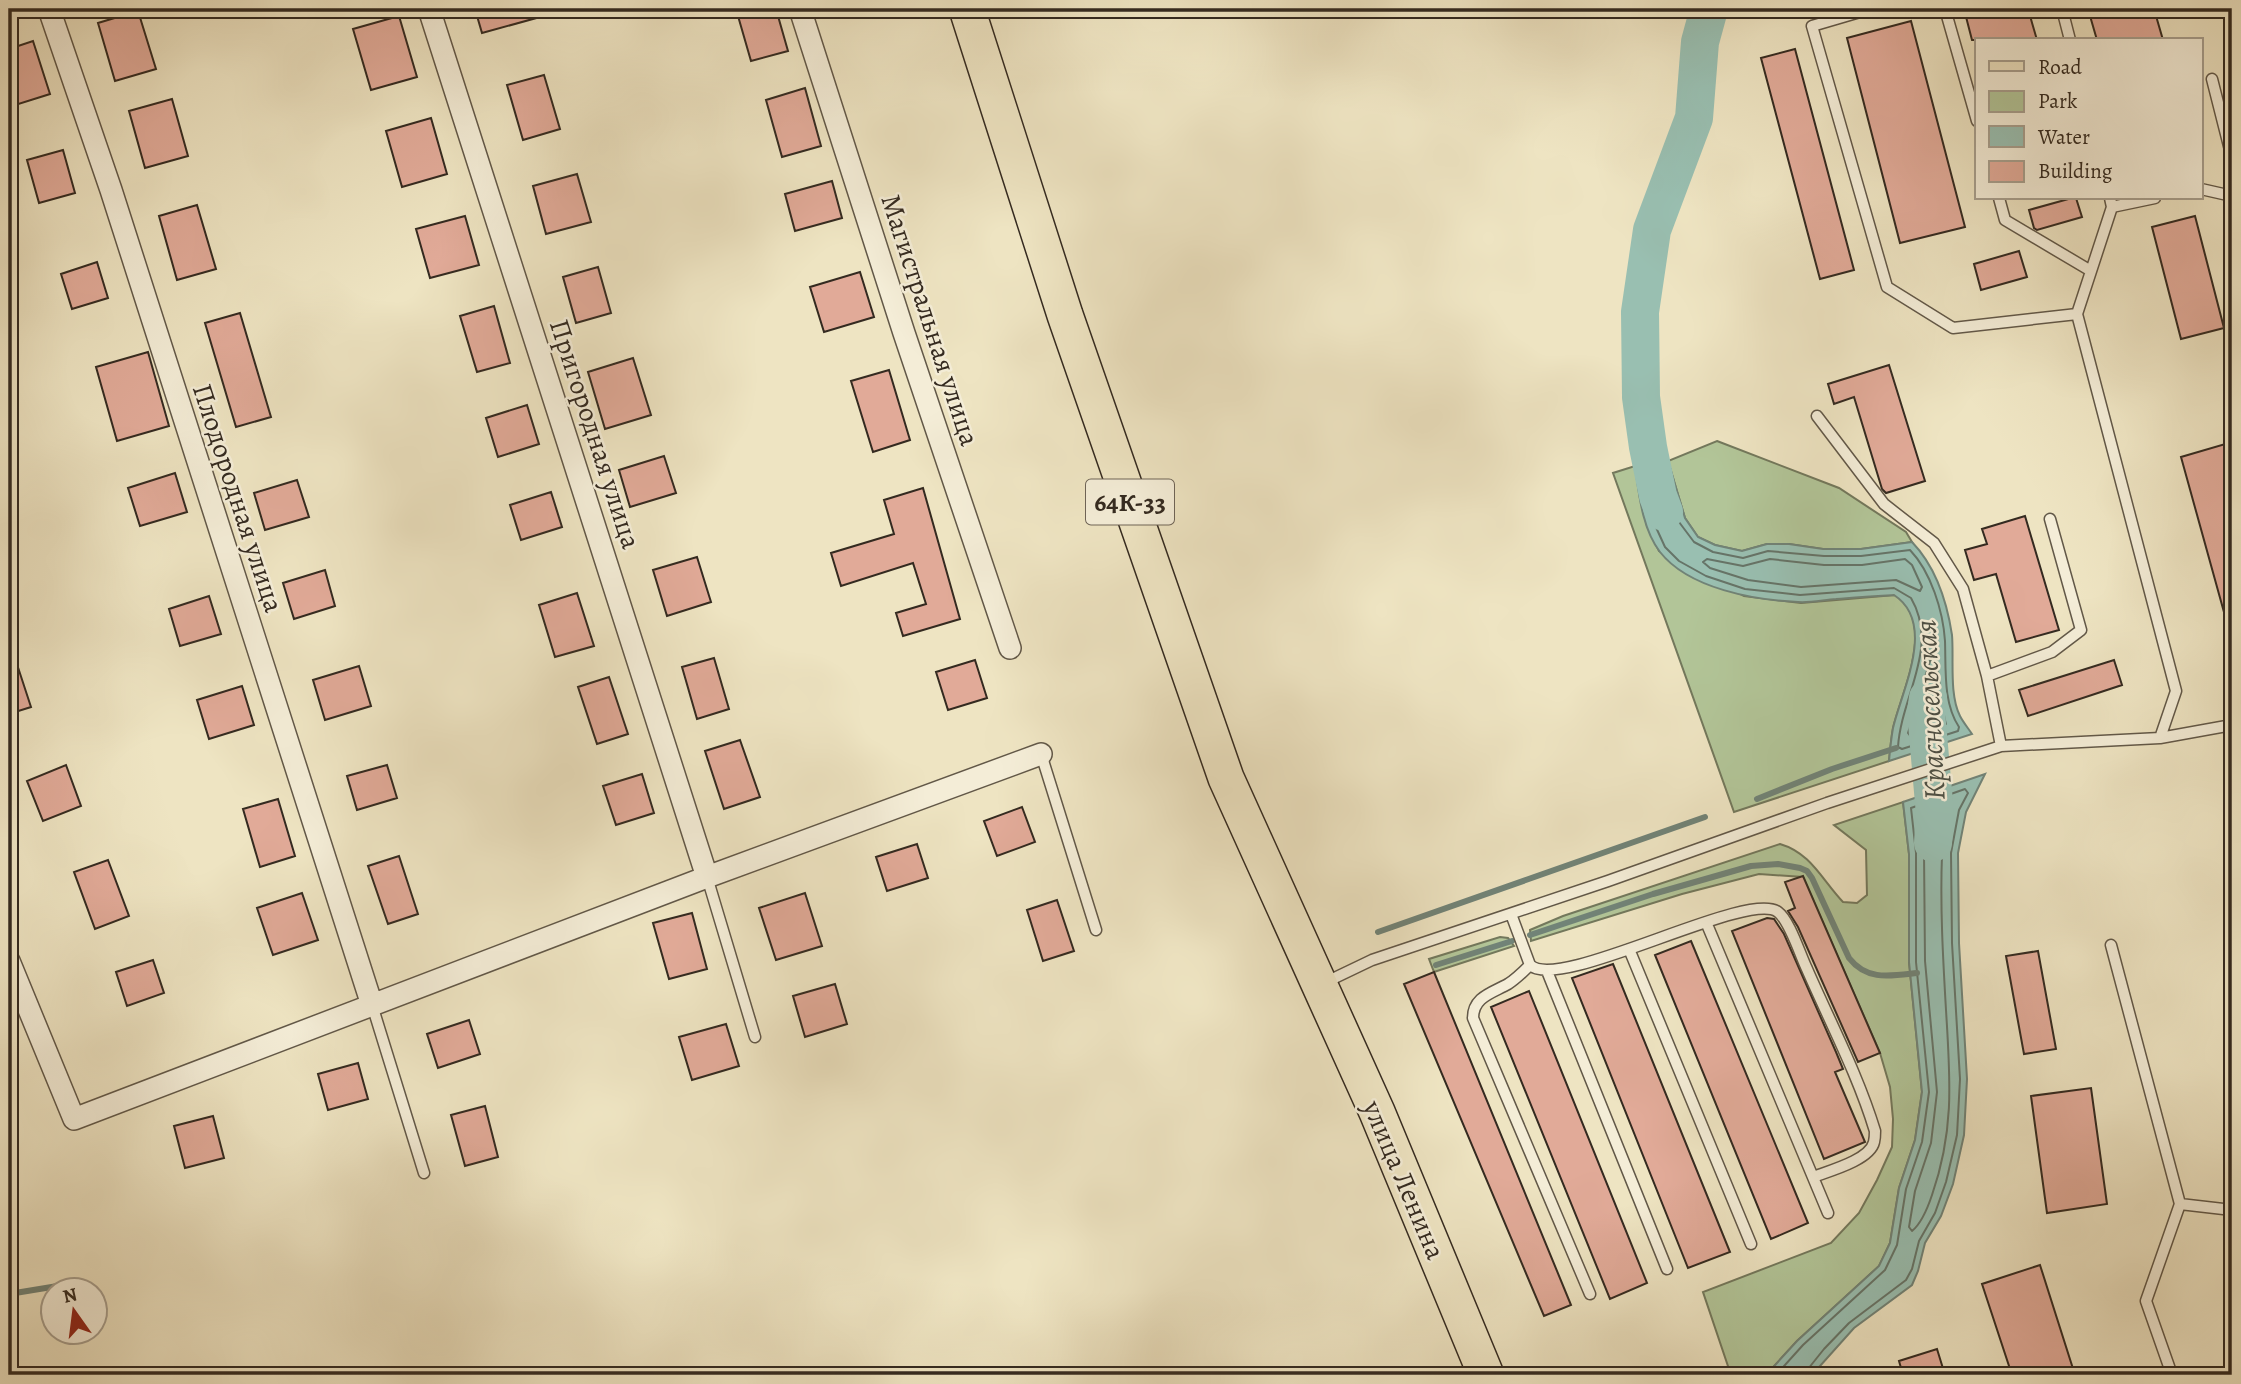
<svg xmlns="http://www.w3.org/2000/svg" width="2241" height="1384" font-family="Alegreya,serif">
  <rect width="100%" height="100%" fill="#eee4c2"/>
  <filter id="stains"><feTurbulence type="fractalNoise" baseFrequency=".00286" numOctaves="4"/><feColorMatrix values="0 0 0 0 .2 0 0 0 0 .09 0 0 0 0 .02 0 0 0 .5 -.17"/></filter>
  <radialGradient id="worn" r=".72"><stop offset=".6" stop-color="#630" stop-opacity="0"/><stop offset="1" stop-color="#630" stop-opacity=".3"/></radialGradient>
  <path fill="#b2c598" stroke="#73785c" stroke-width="2" d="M1717,441L1839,488L1906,532L1912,542L1861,549H1823L1789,544H1767L1742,551L1715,545L1698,537L1685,518L1668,461Z
    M1635,466L1640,498L1647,526L1659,551L1744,596L1801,603L1895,595C1937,623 1902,690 1893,728C1891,739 1890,750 1889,761L1734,812L1613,473Z
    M1903,802L1909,854V962L1922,1092L1915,1140L1899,1188L1890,1243L1879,1266L1797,1341L1766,1375H1731L1703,1292L1831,1243L1859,1213L1877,1180L1892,1147L1893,1119L1890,1087L1880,1053L1803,877L1759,874L1682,894L1531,941L1530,930L1563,916L1780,844C1811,853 1822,880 1843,902L1857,903L1867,895L1866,850L1834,825Z
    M1500,937L1508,938L1514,946L1434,972L1429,959Z"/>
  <path fill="#99bfb1" stroke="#718377" stroke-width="2" d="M1668,461L1685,518L1698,537L1715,545L1742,551L1767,544H1789L1823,549H1861L1912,542C1935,566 1947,602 1952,635C1954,659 1949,694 1960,716C1963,722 1968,728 1972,734L1889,761C1890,750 1891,739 1893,728C1902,690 1937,623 1894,595C1875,596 1855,597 1836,599C1823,600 1810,603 1798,602C1755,600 1689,589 1660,552C1642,529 1639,494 1635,466Z
    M1985,774L1966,812L1958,853L1959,943L1967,1079L1964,1135L1953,1184L1941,1216L1925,1243L1918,1271L1912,1285L1854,1328L1812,1375H1766L1797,1341L1879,1266L1890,1243L1899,1188L1915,1140L1922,1092L1909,962V854L1903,802Z"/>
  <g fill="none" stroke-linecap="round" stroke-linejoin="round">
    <path stroke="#667468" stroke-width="2" d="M1659,469L1663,471L1679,522L1694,542L1713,552L1743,558L1768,551L1824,556H1861L1910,550C1931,572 1943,611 1945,641C1946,669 1943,703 1959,727L1958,731L1902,749L1898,747C1901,696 1940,648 1911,598L1894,588L1800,595L1745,589L1706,576L1679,561L1665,547L1654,523L1643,474L1646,471Z
      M1905,559L1912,565L1922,587L1920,591L1896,580L1801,587L1748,580L1710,568L1703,562L1707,559L1743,566L1770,559L1824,565H1862Z
      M1934,659C1940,670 1941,708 1946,724L1911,737L1908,733L1930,661Z
      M1948,804L1951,807C1948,823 1943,839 1942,855C1940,906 1943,959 1946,1010C1950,1077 1955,1129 1932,1195C1928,1207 1922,1223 1912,1231L1909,1227L1915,1191L1931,1143L1937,1092L1925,961L1924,853L1920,815L1922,812Z
      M1776,1375L1803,1345L1885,1270L1897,1245L1906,1189L1922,1142L1929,1092L1916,962V853L1911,808L1965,789L1968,793L1959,810L1951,853L1952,943L1960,1079L1957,1135L1946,1182L1935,1213L1919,1241L1912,1269L1906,1280L1849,1323L1824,1349L1808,1369L1807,1375"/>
    <path stroke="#718377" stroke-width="6" d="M1757,799L1832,769L1896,748
      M1378,932L1705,817
      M1530,935L1653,894L1751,866L1778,864L1800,868L1807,871L1812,878L1849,958C1867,981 1890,976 1917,973
      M1436,965L1512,941
      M9,1294L76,1283"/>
    <path stroke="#99bfb1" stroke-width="38" d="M1664,512L1658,496L1648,447L1641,397L1640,312L1652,230L1694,118L1700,42L1709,9
      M1928,698L1926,712L1935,814L1933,843"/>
  </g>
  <path fill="#e1aa98" stroke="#342a20" stroke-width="2" d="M475,9H550L551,14L482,33Z
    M736,9H776L788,51L751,61Z
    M1964,9H2028L2037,40H1972Z
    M2088,9H2154L2163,40H2097Z
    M138,11L156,69L115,81L98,23Z
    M399,16L417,77L371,90L353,29Z
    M1911,21L1965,227L1900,243L1847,38Z
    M33,41L50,94L9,107V49Z
    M1795,49L1854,270L1820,279L1761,58Z
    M544,75L560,129L523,140L507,85Z
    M805,88L821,146L782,157L766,100Z
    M172,99L188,156L145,168L129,111Z
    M431,118L447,174L402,187L386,131Z
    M63,150L75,193L39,203L27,160Z
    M577,174L591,222L546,234L533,186Z
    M832,181L842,218L795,231L785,194Z
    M2072,198H2076L2082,217L2037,230L2034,228L2029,210Z
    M197,205L216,269L177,280L159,216Z
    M465,216L479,265L430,278L416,229Z
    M2195,216L2224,328L2181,339L2152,227Z
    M2019,251L2027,277L1981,290L1974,264Z
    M97,262L108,298L72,309L61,274Z
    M598,267L611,313L576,323L563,277Z
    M860,272L874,317L824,332L810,287Z
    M494,306L510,363L477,372L460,316Z
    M240,313L271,417L236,427L205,323Z
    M148,352L169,426L117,441L96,367Z
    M633,358L651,415L605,429L588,372Z
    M1889,365L1925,481L1886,493L1882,489L1854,397L1834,404L1828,384Z
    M889,370L910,440L873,452L851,381Z
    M527,405L539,444L498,457L486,418Z
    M2232,442V623H2227L2181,457Z
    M664,456L676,493L630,507L619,470Z
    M175,473L187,512L140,526L128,488Z
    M297,480L309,517L265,530L254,493Z
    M923,488L960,619L903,636L896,613L926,604L913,563L841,586L831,553L894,534L884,500Z
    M551,492L562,527L521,540L510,505Z
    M2025,516L2059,630L2016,642L1996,574L1974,580L1965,550L1987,544L1982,529Z
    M697,557L711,602L667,616L653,570Z
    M325,570L335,606L294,619L283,583Z
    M577,593L594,646L555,657L539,605Z
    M209,596L221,634L180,646L169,609Z
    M12,649L31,707L9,714V650Z
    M714,658L729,709L697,719L682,667Z
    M975,660L987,698L948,710L936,672Z
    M2114,660L2122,685L2028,716L2019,690Z
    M359,666L371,706L325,720L313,680Z
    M609,677L628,734L597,744L578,687Z
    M242,686L254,725L209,739L197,700Z
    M740,740L760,797L724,809L705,751Z
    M66,765L81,806L43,821L27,781Z
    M387,765L397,798L357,810L347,776Z
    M642,774L654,813L616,825L603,786Z
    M278,799L295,856L260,867L243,809Z
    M1022,807L1035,842L997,856L984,821Z
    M917,844L928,878L887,891L876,857Z
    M399,856L418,914L388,924L368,866Z
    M108,860L129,916L95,929L74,872Z
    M1803,876L1880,1053L1858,1062L1798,927L1788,911L1795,908L1785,882Z
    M302,893L318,940L273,955L257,908Z
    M805,893L822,946L776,960L759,908Z
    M1057,900L1074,951L1043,961L1027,910Z
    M692,913L707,969L669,979L653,923Z
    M1767,918L1774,919L1784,934L1836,1052L1843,1069L1835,1072L1865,1142L1824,1159L1732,931Z
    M1691,941L1808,1223L1771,1239L1655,955Z
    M2038,951L2056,1049L2024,1054L2006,956Z
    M153,960L164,993L127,1006L116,972Z
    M1613,964L1730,1252L1688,1268L1572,978Z
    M1434,972L1571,1305L1544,1316L1404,984Z
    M835,984L847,1024L805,1037L793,996Z
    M1529,991L1647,1283L1610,1299L1491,1007Z
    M469,1020L480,1054L438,1068L427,1034Z
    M726,1024L739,1066L692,1080L679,1037Z
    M358,1063L368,1099L328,1110L318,1074Z
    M2091,1088L2107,1204L2047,1213L2031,1096Z
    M485,1106L498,1157L465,1166L451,1115Z
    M213,1116L224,1158L185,1168L174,1126Z
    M2040,1265L2075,1375H2012L1982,1284Z
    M1937,1349L1945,1375H1903L1899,1361Z"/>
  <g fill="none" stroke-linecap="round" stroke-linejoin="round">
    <defs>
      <path id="lane" d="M1870,9L1812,26L1887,287L1953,328L2077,314
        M1945,9L1977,121
        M2062,9L2070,40
        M2212,79L2232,158
        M2201,189L2232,196
        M1999,198L2005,220L2091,271
        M2112,207L2155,198
        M2232,224L2230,230L2232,239
        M1817,416L1884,504L1934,543L1963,589L1987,676L2001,746
        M1987,676L2052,652L2081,630L2050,519
        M2160,738L2232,725
        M1041,754L1096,930
        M707,877L755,1037
        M1511,914L1530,965C1560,993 1747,889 1778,912C1790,921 1800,955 1807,969C1830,1022 1858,1075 1875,1131C1875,1135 1875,1138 1874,1142C1870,1160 1829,1171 1813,1177
        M1706,922L1828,1213
        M2111,945L2180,1204L2146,1301L2172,1375
        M1629,949L1751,1244
        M1530,965C1523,972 1516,979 1508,984C1492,993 1473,997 1473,1018L1590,1294
        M1547,971L1667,1269
        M1324,983L1372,960L1608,881L1827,803L2001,746L2160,738L2176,691L2077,314L2112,207L2110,198
        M372,1005L424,1173
        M2180,1204L2232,1210"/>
      <path id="street" d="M49,9L111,190L372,1005
        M429,9L707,877
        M800,9L904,333L1010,648
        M9,961L74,1119L707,877L1041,754"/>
      <path id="primary" d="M967,9L1065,315L1226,778L1377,1112L1486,1375"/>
    </defs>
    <use href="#lane" stroke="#625848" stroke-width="13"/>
    <use href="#street" stroke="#625848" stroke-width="24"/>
    <use href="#primary" stroke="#342a20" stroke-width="38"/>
    <use href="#lane" stroke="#f4edd7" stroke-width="10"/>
    <use href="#street" stroke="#f4edd7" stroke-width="21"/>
    <use href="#primary" stroke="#eee4c2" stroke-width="35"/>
  </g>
  <g text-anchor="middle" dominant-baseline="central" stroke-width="5" stroke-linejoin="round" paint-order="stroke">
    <rect fill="#f4edd7" stroke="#6e6457" stroke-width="2" x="1086" y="479.5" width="88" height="45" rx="5"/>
    <g font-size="26" font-weight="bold" fill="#342a20">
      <text x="1130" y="502">64К-33</text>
    </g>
    <g font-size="28" fill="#342a20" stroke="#f4edd7">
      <text transform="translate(930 320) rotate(72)">Магистральная улица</text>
      <text transform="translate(595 434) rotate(72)">Пригородная улица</text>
      <text transform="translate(238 498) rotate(72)">Плодородная улица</text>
      <text transform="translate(1404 1180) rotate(67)">улица Ленина</text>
    </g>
    <g font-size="30" font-style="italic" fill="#4d4f44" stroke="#f4edd7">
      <text transform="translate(1930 710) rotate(-93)">Красносельская</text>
    </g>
  </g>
  <rect width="2241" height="1384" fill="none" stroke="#eee4c2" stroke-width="35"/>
  <rect x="10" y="10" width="2220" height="1363" fill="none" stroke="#342a20" stroke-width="3.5"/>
  <rect x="18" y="18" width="2206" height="1349" fill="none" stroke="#342a20" stroke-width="2"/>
  <rect x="1975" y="38" width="228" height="161" fill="#f4edd7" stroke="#a79f8e" stroke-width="2"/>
  <rect x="1989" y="61" width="35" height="10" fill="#eee4c2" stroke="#a79f8e" stroke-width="2"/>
  <text x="2038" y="74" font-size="21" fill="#342a20">Road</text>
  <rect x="1989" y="91" width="35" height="21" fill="#b2c598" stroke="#a79f8e" stroke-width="2"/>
  <text x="2038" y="108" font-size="21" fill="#342a20">Park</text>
  <rect x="1989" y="126" width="35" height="21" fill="#99bfb1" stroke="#a79f8e" stroke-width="2"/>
  <text x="2038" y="144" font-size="21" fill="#342a20">Water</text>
  <rect x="1989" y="161" width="35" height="21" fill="#e1aa98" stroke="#a79f8e" stroke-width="2"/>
  <text x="2038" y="178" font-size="21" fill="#342a20">Building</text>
  <g transform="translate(74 1311) rotate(346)"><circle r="33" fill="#f4edd7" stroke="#a79f8e" stroke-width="2"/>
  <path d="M0-5L12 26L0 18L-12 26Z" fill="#8f2418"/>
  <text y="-10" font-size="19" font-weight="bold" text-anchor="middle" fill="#342a20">N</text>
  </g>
  <rect width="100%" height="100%" filter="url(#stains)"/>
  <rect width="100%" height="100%" fill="url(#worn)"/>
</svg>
